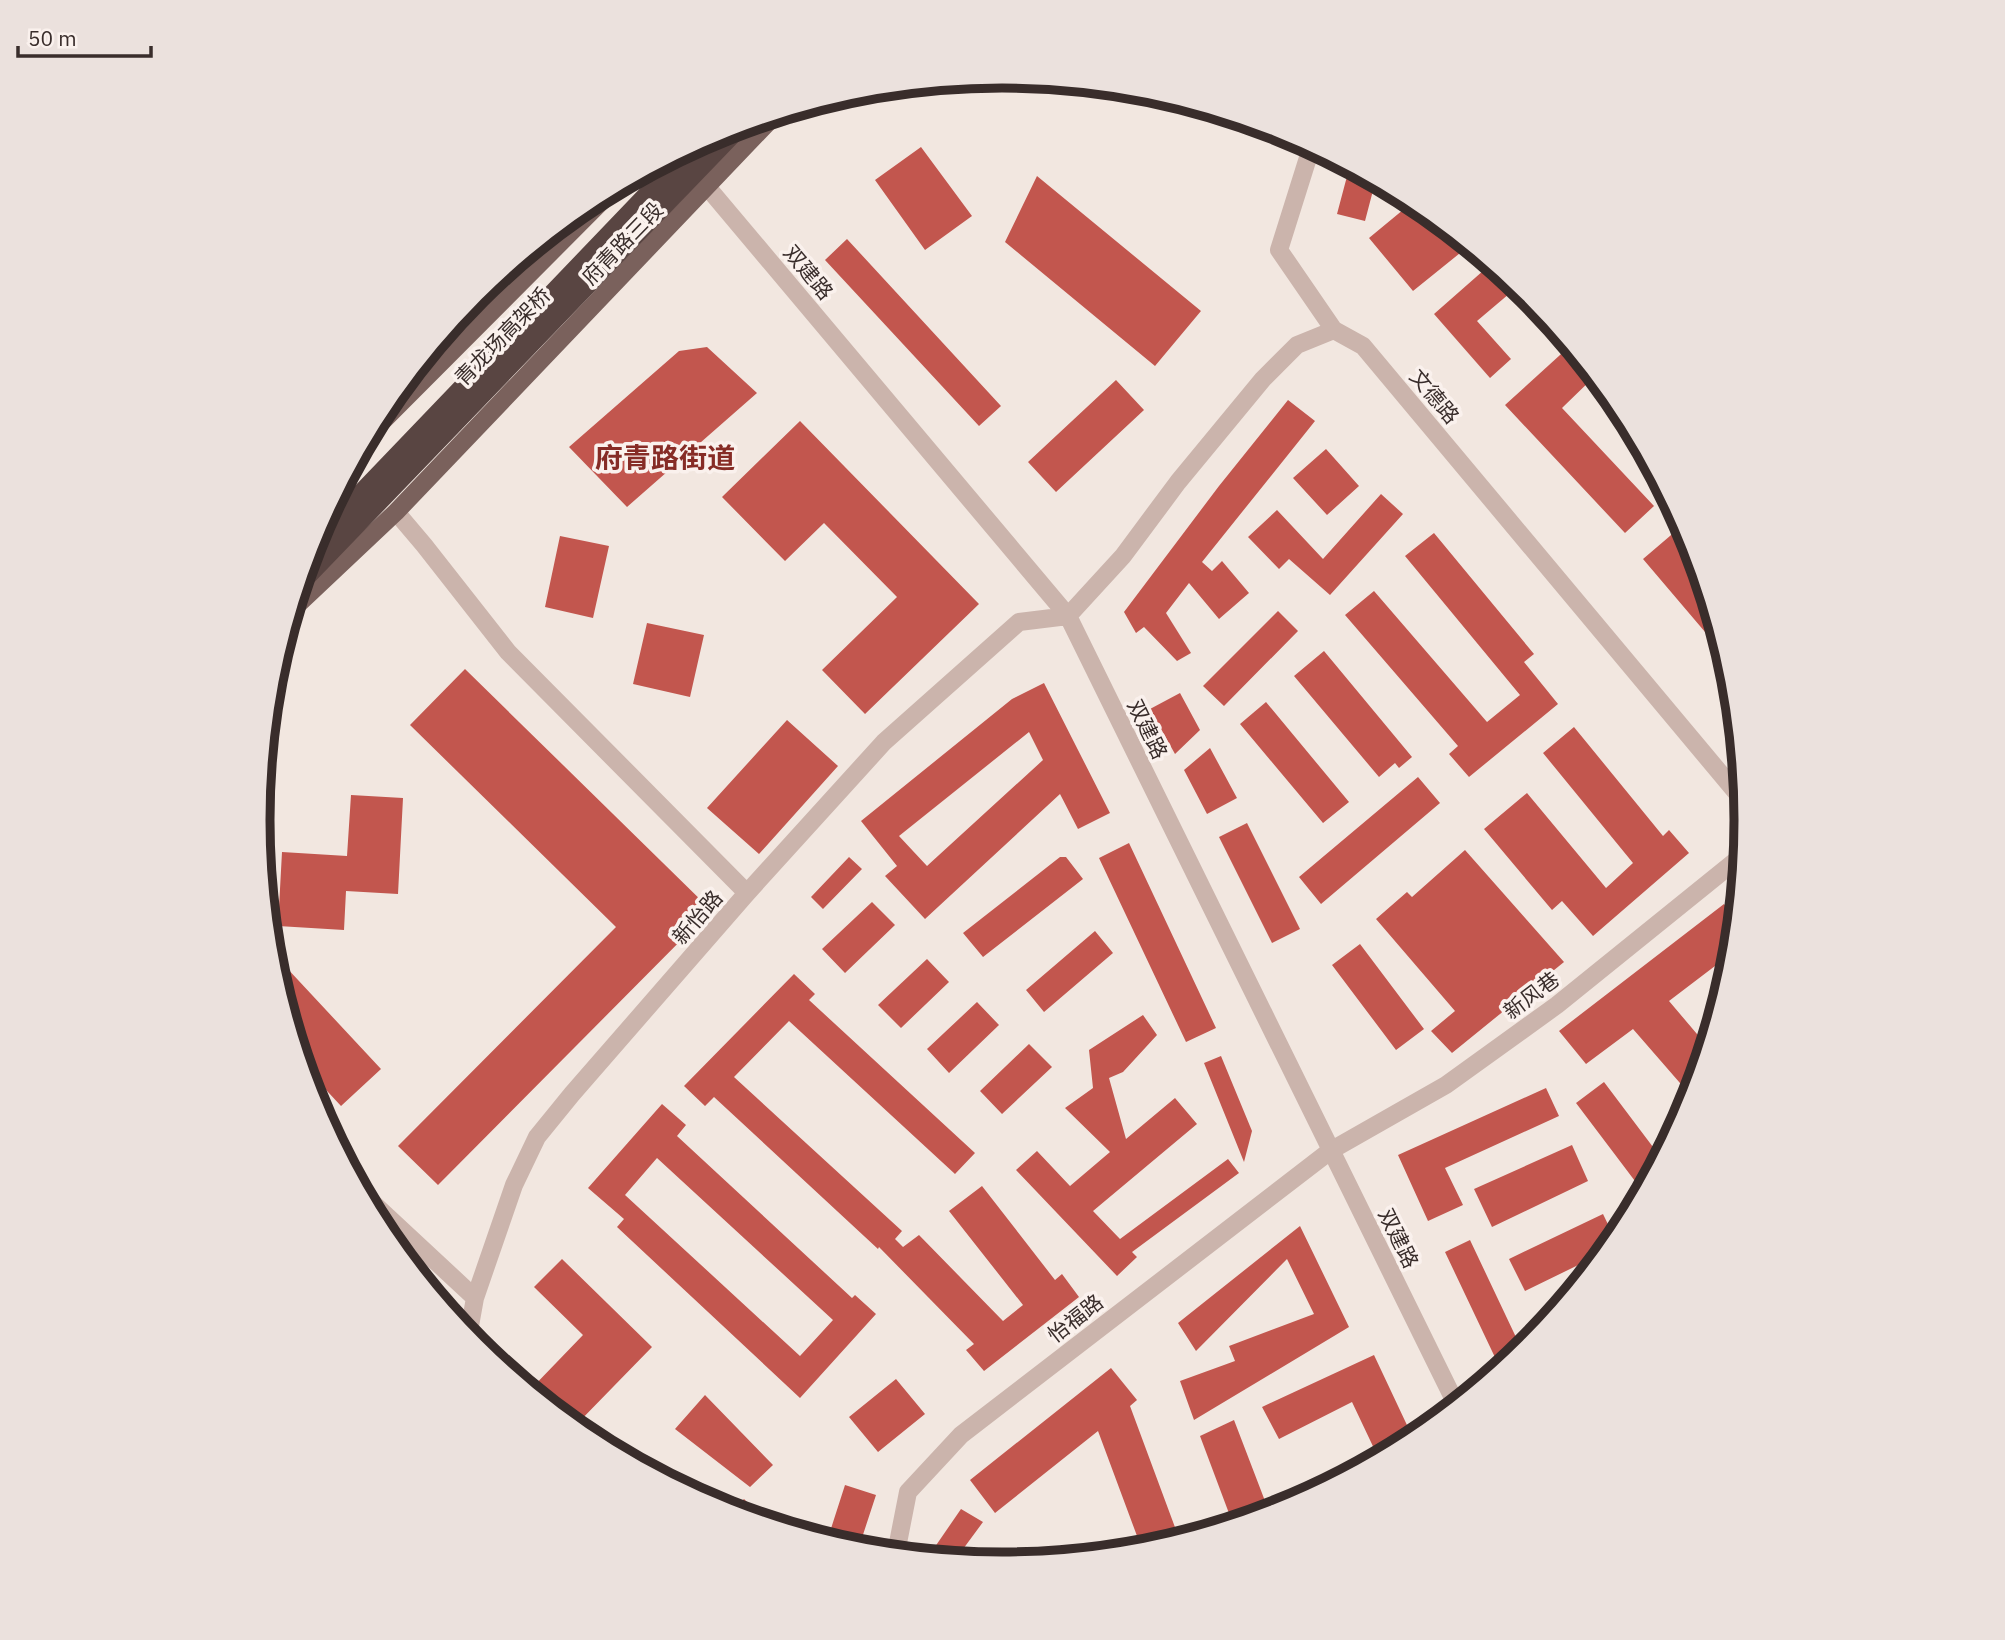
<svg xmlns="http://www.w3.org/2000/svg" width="2005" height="1640" font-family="'IBM Plex Sans','Noto Sans SC',sans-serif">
  <rect width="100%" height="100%" fill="#f2e7e0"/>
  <path fill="#c2564e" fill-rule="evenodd" d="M921,147L972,216L925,250L875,180Z
    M1350,165L1376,179L1365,221L1337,214Z
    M1037,176L1201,311L1155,366L1005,242Z
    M1415,200L1470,245L1413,291L1369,238Z
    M847,239L1001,406L979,426L825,260Z
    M1492,263L1516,288L1477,321L1511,359L1490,378L1434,314Z
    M1571,345L1596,375L1562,408L1654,506L1625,533L1505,405Z
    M707,347L757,393L627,507L569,447L679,351Z
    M1116,380L1144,410L1056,492L1028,462Z
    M1288,400L1315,421L1202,562L1212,571L1222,561L1249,593L1219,619L1189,583L1166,613L1191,653L1177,661L1144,627L1136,633L1124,612L1219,486Z
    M800,421L979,604L865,714L822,670L897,597L824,523L785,561L722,497Z
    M1326,449L1359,486L1327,515L1293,478Z
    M1381,494L1403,514L1330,595L1289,559L1279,569L1248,537L1277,510L1323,559Z
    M1677,530L1696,552L1728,659L1643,559Z
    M1434,533L1534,654L1524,662L1558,704L1469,777L1449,754L1458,746L1345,615L1374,591L1487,722L1520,695L1405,556Z
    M560,536L609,546L593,618L545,607Z
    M1278,611L1298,631L1224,706L1203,686Z
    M647,623L704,635L690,697L633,684Z
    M1324,651L1412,757L1399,768L1395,763L1379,777L1294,676Z
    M465,669L711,910L438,1185L398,1146L616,927L410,725Z
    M1044,683L1110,813L1078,829L1060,794L925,919L885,876L897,866L861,821L1012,699ZM1029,732L1043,760L927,866L899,836Z
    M1180,693L1200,730L1175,754L1150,709Z
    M1266,702L1349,802L1323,823L1240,724Z
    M787,720L838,766L759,854L707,808Z
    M1574,727L1663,836L1669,830L1689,853L1593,936L1562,901L1552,910L1484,829L1527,793L1606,888L1633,863L1543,753Z
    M1210,748L1237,798L1207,814L1184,770Z
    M1418,777L1440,803L1321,904L1299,877Z
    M351,795L403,798L398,894L346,891L344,930L278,926L282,852L347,856Z
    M1247,823L1300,929L1272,943L1219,837Z
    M1129,843L1216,1028L1186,1042L1099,858Z
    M1465,850L1564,962L1452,1053L1431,1031L1455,1011L1376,919L1407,892L1412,897Z
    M849,857L862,869L823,909L811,897Z
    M1060,857H1066L1083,879L983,957L963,933Z
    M872,902L895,925L845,973L822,949Z
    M1724,904L1737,921L1733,966L1728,982L1715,966L1669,1001L1708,1047L1693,1098L1633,1029L1586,1064L1559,1031Z
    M1095,931L1113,953L1044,1012L1026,990Z
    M1360,944L1424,1029L1396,1050L1332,965Z
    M271,951L381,1069L341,1106L302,1064L272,965Z
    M927,959L949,982L901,1028L878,1005Z
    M794,974L815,994L809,1000L975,1153L955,1174L789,1021L734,1077L902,1231L895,1239L903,1247L919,1235L1003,1321L1023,1305L949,1211L982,1186L1055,1280L1062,1274L1079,1297L984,1371L966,1350L974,1344L879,1247L878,1249L714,1097L705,1106L684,1086Z
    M977,1002L999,1025L949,1073L927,1049Z
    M1143,1015L1157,1035L1123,1072L1109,1078L1126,1139L1175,1098L1197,1124L1093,1211L1120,1239L1228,1159L1239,1173L1132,1252L1137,1257L1117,1276L1016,1170L1037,1151L1070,1186L1110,1152L1065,1108L1093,1088L1089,1050Z
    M1029,1044L1052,1067L1002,1114L980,1091Z
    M1221,1056L1252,1131L1244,1162L1204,1063Z
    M1604,1082L1662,1159L1644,1193L1576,1103Z
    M1546,1088L1559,1116L1445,1168L1463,1205L1428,1221L1398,1155Z
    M662,1104L686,1125L677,1136L852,1298L855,1295L876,1314L800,1398L617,1227L624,1219L588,1188ZM657,1158L833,1320L800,1356L625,1195Z
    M1572,1145L1588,1181L1492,1227L1474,1189Z
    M1603,1214L1616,1241L1609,1250L1525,1291L1509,1259Z
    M1300,1226L1349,1327L1194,1420L1180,1381L1235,1361L1229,1346L1314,1314L1287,1259L1196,1351L1178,1323Z
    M1470,1240L1523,1352L1501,1370L1445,1252Z
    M562,1259L652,1347L574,1427L529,1391L583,1335L534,1287Z
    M1374,1355L1414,1440L1379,1459L1352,1402L1279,1439L1262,1407Z
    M1111,1368L1137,1400L1130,1406L1176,1530L1140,1544L1098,1431L995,1513L970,1480Z
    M896,1379L925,1414L878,1452L849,1417Z
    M705,1395L773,1465L750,1487L675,1429Z
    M1234,1420L1265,1501L1351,1461L1356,1472L1287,1508L1233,1524L1200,1436Z
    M845,1485L876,1495L858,1550L827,1541Z
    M744,1499L769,1524L731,1512Z
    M961,1509L983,1522L955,1560L928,1557Z"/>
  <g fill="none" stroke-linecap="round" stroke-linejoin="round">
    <path stroke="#cbb4ac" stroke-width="18" d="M1312,145L1279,250L1334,330
      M698,176L1068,616L1457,1406
      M396,512L424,545L508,652L747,893
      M360,1191L475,1298
      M468,1337L475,1298L514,1185L537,1137L572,1094L747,893L884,742L1019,622L1068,616L1123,556L1178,482L1263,379L1297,345L1334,330L1363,346L1746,804
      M900,1555L897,1548L908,1492L961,1435L1330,1151L1446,1085L1557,1005L1744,854"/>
    <path stroke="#7a615c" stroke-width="18" d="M366,438L619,184
      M291,611L396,512L776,114"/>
    <path stroke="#594542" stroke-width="21" d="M311,547L700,141
      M301,581L740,125"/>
  </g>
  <g text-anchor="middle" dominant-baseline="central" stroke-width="7" stroke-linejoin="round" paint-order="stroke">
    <g font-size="21" fill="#392d2b" stroke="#faf1ed">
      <text transform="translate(622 243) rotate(-46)">府青路三段</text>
      <text transform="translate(809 272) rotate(50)">双建路</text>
      <text transform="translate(502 336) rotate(-46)">青龙场高架桥</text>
      <text transform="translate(1435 396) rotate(50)">文德路</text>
      <text transform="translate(1148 729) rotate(64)">双建路</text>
      <text transform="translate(697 917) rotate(-49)">新怡路</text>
      <text transform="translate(1531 995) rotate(-37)">新风巷</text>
      <text transform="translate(1399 1238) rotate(64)">双建路</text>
      <text transform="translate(1075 1318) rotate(-38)">怡福路</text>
    </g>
    <g font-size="28" font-weight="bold" fill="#862c26" stroke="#faf1ed">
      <text x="665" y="457">府青路街道</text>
    </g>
  </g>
  <path d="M0 0H2005V1640H0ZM270 820a732 732 0 1 1 1464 0a732 732 0 1 1-1464 0Z" fill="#ebe1dd" fill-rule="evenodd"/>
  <path fill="none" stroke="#392d2b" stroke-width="9" d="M270 820a732 732 0 1 1 1464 0a732 732 0 1 1-1464 0Z"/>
  <path d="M18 46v10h133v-10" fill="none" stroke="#392d2b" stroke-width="3.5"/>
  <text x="28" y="46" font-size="21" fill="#392d2b" stroke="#faf1ed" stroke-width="5" paint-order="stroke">50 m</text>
</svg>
